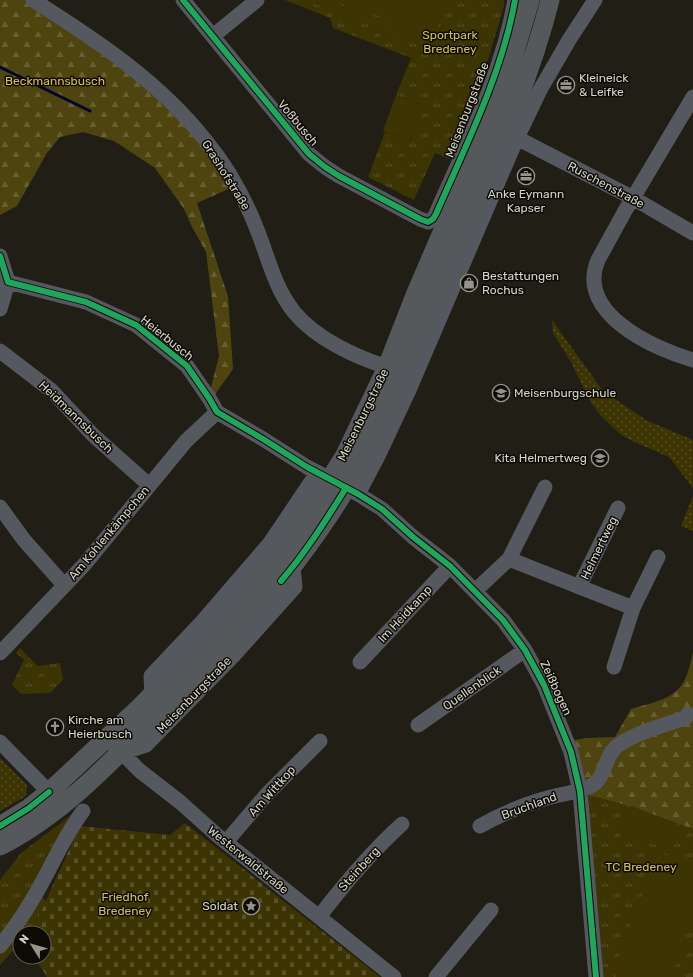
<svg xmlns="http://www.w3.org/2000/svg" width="693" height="977" font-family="Rubik,sans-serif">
  <defs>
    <pattern id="grass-dots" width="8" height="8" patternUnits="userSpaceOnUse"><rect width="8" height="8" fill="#3d3403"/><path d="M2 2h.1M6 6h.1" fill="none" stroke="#585026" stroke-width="1.8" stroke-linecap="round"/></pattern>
    <pattern id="forest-firs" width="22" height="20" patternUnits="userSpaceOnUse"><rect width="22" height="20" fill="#4e4410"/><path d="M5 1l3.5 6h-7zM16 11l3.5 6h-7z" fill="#675e31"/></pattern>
    <pattern id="cemetery-stones" width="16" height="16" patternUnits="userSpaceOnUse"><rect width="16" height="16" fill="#3d3403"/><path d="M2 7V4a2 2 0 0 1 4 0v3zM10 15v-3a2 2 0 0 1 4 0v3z" fill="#585026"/></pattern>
    <pattern id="park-tufts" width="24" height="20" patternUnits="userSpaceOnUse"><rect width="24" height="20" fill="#3d3403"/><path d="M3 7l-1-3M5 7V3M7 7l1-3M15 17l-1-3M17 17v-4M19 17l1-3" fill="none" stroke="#585026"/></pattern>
  </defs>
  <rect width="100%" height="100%" fill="#201e15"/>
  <path fill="url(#grass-dots)" d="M552,320L603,391L646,420L693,440V488L669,457L632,441L620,434L601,416L591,403L571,362L553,333Z
    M693,496V531L681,526Z
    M0,758L27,785L26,796L0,811Z"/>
  <path fill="url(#forest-firs)" d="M0,0H29L164,96L235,186L197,203L228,296L233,369L214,396L210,391L219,356L206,252L191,225L184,209L155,168L114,141L83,132L60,137L47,153L17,206L0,215Z
    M693,652V829L632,807L581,793L569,741L586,738L615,737L631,709C650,703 676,700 685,679C689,671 691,661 693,652Z"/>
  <path fill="url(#cemetery-stones)" d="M185,823L380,977H47L34,957H44V933H31L80,826L170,835Z"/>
  <path fill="url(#park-tufts)" d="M285,0H504V6L475,103L450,159L435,153L414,200L368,177L385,132L410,141L423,105L396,95L411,58L333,28L330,18Z
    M20,648L38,666L60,663L63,680L50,693L21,694L12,685L24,660L16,653Z
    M581,793L632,807L693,829V977H598Z
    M74,813L35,890L46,901L31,933H20V943L0,965V880L21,853Z"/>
  <path fill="#3d3403" d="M305,0H328L445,46L442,53Z
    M338,0H449L434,38Z
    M396,95L423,105L410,141L383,131Z
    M632,806L680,826L672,851L623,833Z
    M658,852L693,865V915L671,977H616L615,968Z"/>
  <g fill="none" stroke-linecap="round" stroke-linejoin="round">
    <path stroke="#030530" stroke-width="3" d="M0,67L90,111"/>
    <path stroke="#55595f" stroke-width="15" d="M33,0C96,40 160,82 206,141C227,166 244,197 256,227C268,256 274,287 294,312C316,339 356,357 387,367
      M183,0L309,154L325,167L339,176L420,219L428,222L433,219L436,214C466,145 502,74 515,0
      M213,36L257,0
      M693,97L633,198L626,209L598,260C575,313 654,349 693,360
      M517,138L633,198L693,233
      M0,256L8,282L86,302L136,325L187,366L209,398L217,412L263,439L307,467L358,494L382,509L413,537L450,566L503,620L525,650L544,685L571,752L580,791L596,977
      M0,309L8,282
      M0,351L52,391L93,435L149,485
      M358,494L378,456L409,390L517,138L540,90L569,40L595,0
      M0,507L24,540L64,585
      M509,559L633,608
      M579,587L618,508
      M475,591L509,559L545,487
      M0,653L84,565L186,441L217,412
      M360,662L450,566
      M614,667L633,608L658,557
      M152,695L151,676L202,622L270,543L317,473
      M418,725L525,650
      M0,742L49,792
      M114,745L140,771L180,802L218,836L394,977
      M121,753L146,745L235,654L295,587L293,567
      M480,826C500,815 522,805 544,799C559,794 577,793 591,786C605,778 604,762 613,750C624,736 667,724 685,718L688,714
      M226,842L267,794L320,741
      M319,917C345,883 370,853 402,824
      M0,946C12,931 23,916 32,900C50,871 62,839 83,811
      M436,977L491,910"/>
    <path stroke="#56595c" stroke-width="19" d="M0,826L29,808L49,792L140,707L201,645L265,574L310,511L345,455L387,367L416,293L504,88L530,0
      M0,846C63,814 113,760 162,710C189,682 218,654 245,624C288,575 328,522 360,465C371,446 379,424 388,404C412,350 434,296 458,242C492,163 529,84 550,0"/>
    <defs>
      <path id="cycleway" d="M183,0L309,154L325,167L339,176L420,219L428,222L433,219L436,214C466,145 502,74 515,0
        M0,256L8,282L86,302L136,325L187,366L209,398L217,412L263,439L307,467L358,494L382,509L413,537L450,566L503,620L525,650L544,685L571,752L580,791L596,977
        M281,581C306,552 326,520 346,488
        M0,826L29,808L49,792"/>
    </defs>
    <use href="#cycleway" stroke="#0d0b05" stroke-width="8"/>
    <use href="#cycleway" stroke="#20a55d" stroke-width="6"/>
  </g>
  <defs>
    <symbol id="office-ring" viewBox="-11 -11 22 22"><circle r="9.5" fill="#0d0b05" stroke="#96948a" stroke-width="1.5"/><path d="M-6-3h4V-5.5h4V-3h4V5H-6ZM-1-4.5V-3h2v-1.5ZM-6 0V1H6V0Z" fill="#96948a"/></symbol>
    <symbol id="shop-ring" viewBox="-11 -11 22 22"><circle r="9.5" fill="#0d0b05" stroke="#96948a" stroke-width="1.5"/><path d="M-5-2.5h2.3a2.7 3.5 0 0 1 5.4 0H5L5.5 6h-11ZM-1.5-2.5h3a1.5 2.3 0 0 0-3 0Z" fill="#96948a"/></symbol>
    <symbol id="school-ring" viewBox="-11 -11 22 22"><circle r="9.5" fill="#0d0b05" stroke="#96948a" stroke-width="1.5"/><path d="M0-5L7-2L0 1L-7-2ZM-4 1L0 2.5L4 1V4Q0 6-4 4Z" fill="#96948a"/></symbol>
    <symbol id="church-ring" viewBox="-11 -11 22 22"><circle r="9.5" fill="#0d0b05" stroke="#96948a" stroke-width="1.5"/><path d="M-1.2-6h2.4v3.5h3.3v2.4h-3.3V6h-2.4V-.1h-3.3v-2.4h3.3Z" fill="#96948a"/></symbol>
    <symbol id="sight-ring" viewBox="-11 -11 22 22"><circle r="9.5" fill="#0d0b05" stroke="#96948a" stroke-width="1.5"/><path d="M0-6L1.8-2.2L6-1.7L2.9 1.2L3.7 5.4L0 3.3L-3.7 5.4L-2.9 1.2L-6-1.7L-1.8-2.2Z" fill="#96948a"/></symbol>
  </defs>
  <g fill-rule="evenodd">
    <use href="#office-ring" x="556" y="75" width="20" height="20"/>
    <use href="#office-ring" x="516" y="166" width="20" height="20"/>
    <use href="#shop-ring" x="459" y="273" width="20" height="20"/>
    <use href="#school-ring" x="491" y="383" width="20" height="20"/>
    <use href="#school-ring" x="590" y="448" width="20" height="20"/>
    <use href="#church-ring" x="45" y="717" width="20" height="20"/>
    <use href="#sight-ring" x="241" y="896" width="20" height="20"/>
  </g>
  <g text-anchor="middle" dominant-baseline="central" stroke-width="3" stroke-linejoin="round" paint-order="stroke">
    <g font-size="12" fill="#d4c059" stroke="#0d0b05">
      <text x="450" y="35">Sportpark<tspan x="450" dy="14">Bredeney</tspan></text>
      <text x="55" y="81">Beckmannsbusch</text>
      <text x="641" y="867">TC Bredeney</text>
      <text x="125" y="897">Friedhof<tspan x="125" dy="14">Bredeney</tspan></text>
    </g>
    <g font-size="12" fill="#d6d4c9" stroke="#0d0b05" text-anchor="start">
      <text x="579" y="78">Kleineick<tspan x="579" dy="14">&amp; Leifke</tspan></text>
      <text x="526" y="194" text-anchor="middle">Anke Eymann<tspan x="526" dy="14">Kapser</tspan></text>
      <text x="482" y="276">Bestattungen<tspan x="482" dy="14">Rochus</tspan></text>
      <text x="514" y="393">Meisenburgschule</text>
      <text x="587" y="458" text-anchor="end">Kita Helmertweg</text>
      <text x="68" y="720">Kirche am<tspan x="68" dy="14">Heierbusch</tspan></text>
      <text x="238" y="906" text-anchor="end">Soldat</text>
    </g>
    <g font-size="12" fill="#d6d4c9" stroke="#0d0b05">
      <text transform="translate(467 110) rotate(-69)">Meisenburgstraße</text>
      <text transform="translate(298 123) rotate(50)">Voßbusch</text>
      <text transform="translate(226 175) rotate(58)">Grashofstraße</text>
      <text transform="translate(606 185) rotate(28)">Ruschenstraße</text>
      <text transform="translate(167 338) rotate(39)">Heierbusch</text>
      <text transform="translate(363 415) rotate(-64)">Meisenburgstraße</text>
      <text transform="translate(76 417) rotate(44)">Heidmannsbusch</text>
      <text transform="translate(109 533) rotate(-50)">Am Kohlenkämpchen</text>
      <text transform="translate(599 548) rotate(-64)">Helmertweg</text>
      <text transform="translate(405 614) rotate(-47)">Im Heidkamp</text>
      <text transform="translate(472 688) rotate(-35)">Quellenblick</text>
      <text transform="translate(556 688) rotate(65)">Zeißbogen</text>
      <text transform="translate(194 695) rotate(-46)">Meisenburgstraße</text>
      <text transform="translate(272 791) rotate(-48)">Am Wittkop</text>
      <text transform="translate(529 806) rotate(-20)">Bruchland</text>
      <text transform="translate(248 860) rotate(39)">Westerwaldstraße</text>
      <text transform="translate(359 869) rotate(-48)">Steinberg</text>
    </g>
  </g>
  <g transform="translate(32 945) rotate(307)"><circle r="19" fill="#0d0b05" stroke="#5d5b53"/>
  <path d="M0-3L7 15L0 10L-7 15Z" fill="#96948a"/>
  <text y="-6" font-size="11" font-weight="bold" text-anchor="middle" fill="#d6d4c9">N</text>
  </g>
</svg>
